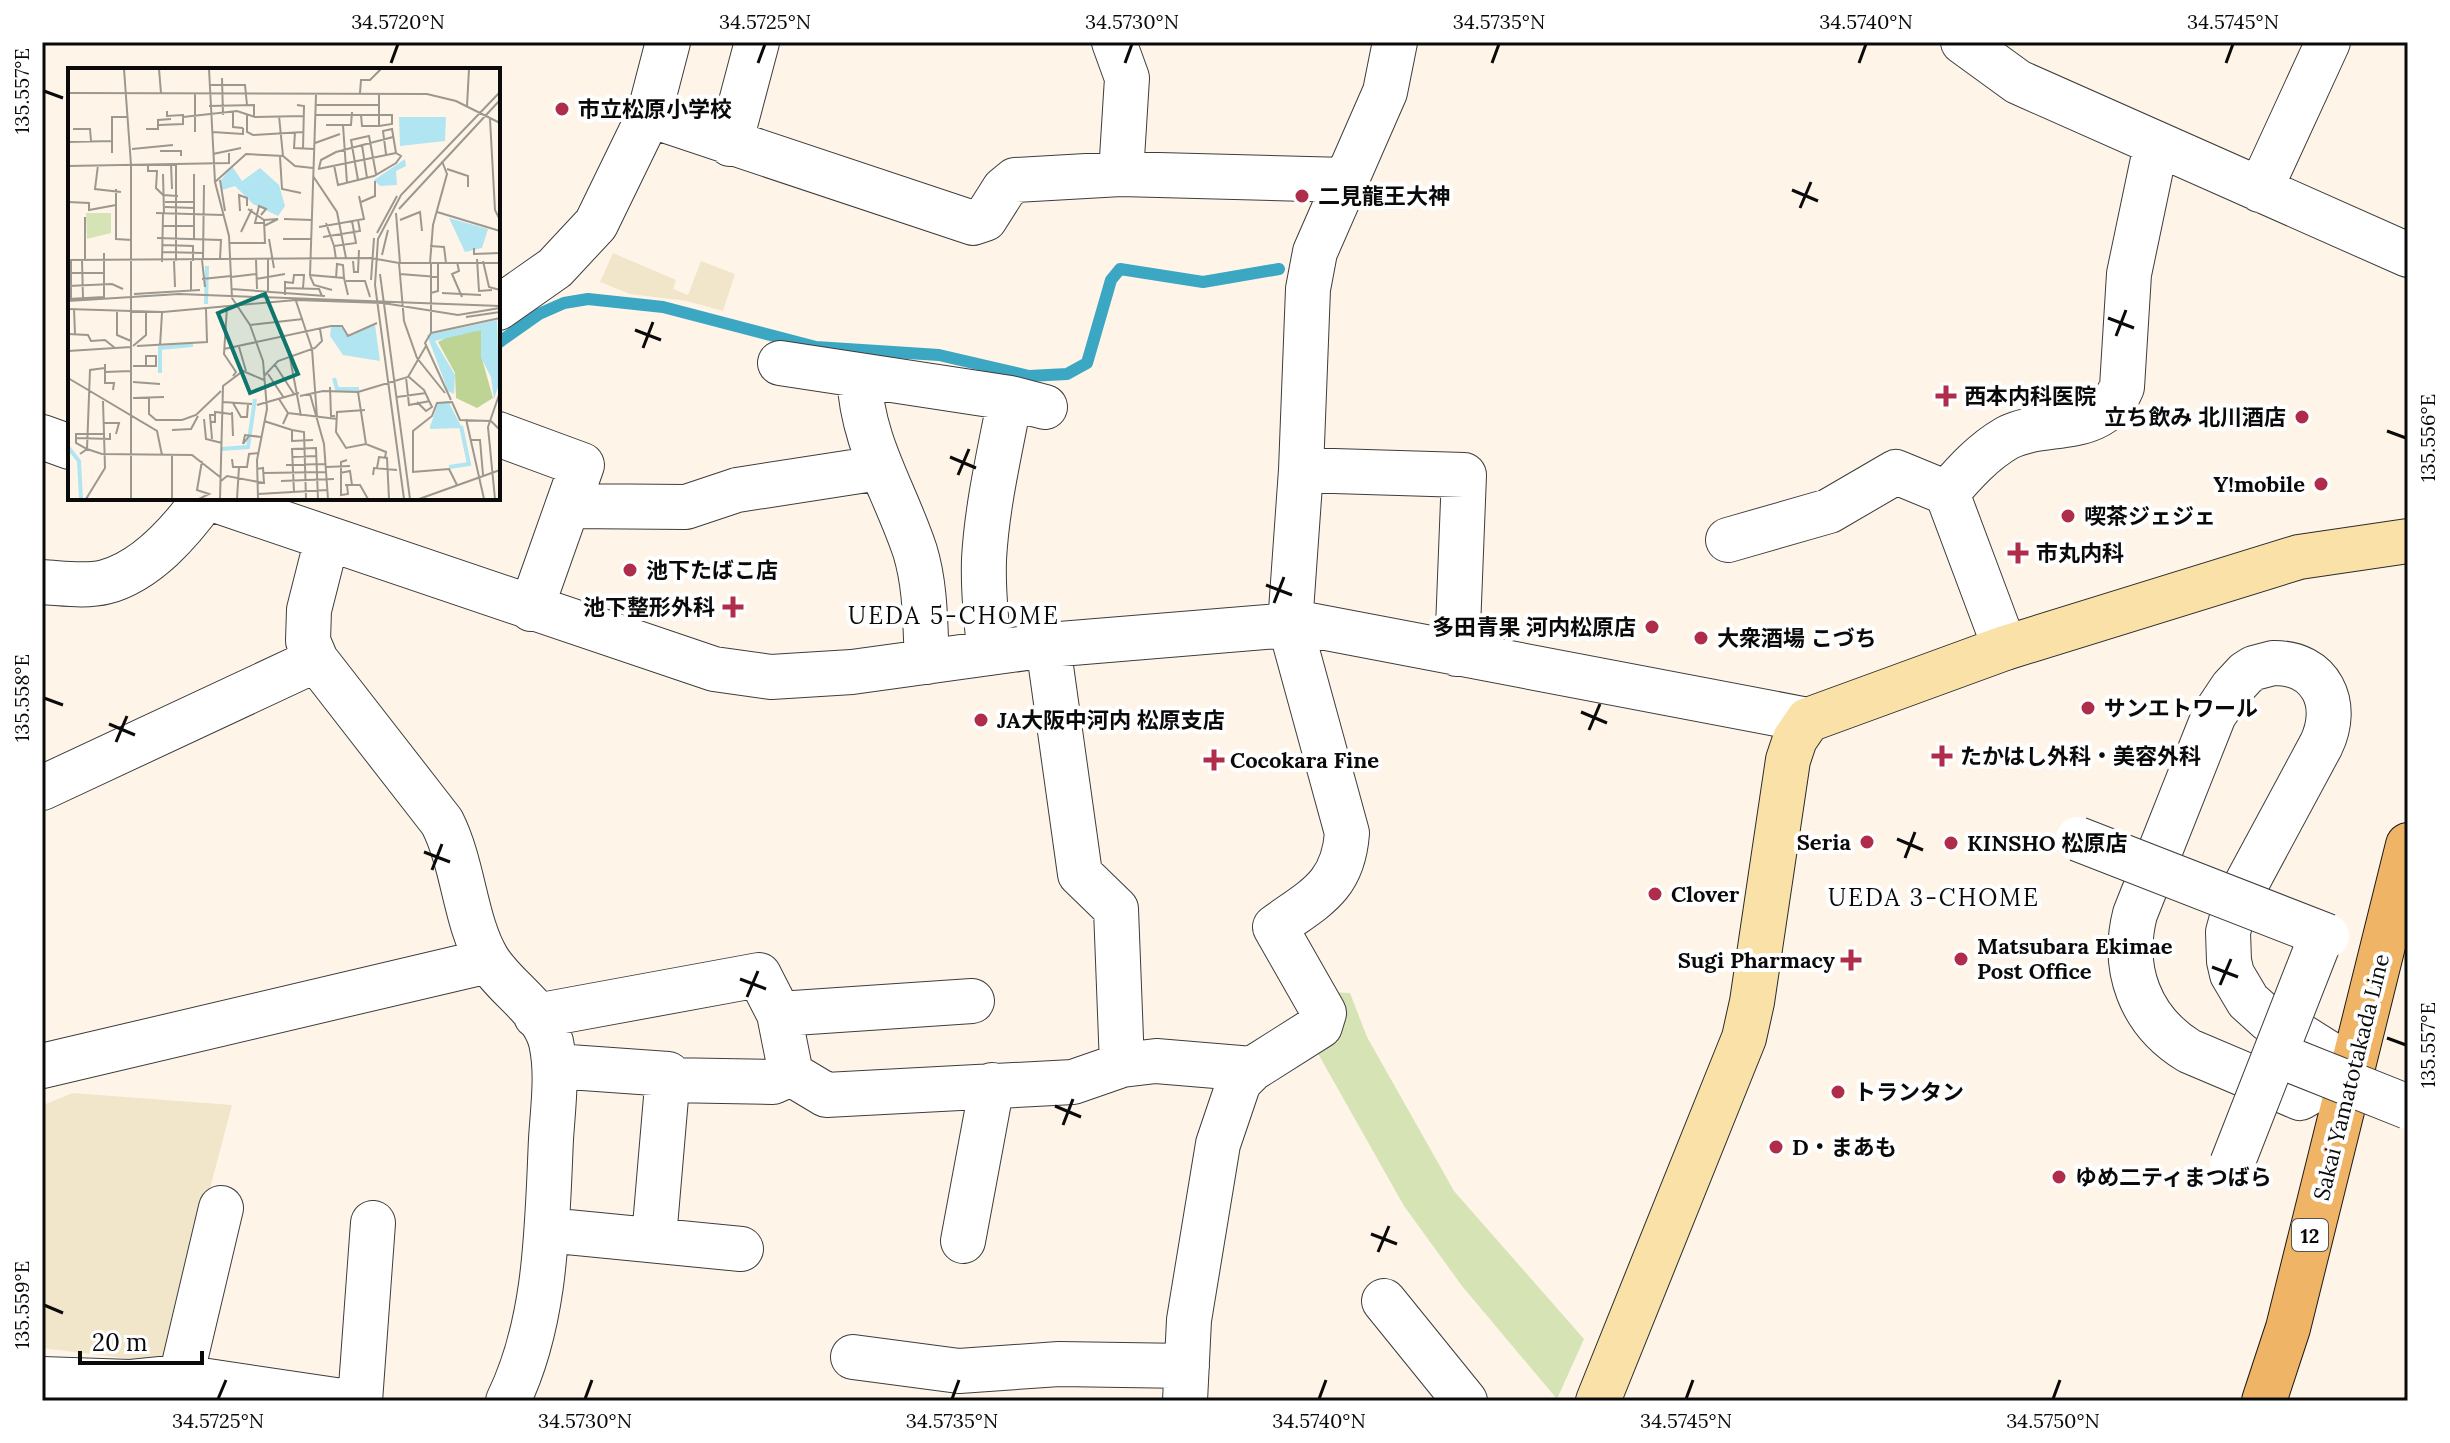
<svg xmlns="http://www.w3.org/2000/svg" width="2450" height="1443" font-family="Lora,'Noto Sans JP',serif">
  <rect width="100%" height="100%" fill="#fef5e8"/>
  <path fill="#f1e6ca" d="M613,253L676,280L673,289L688,295L701,261L735,274L723,311L687,301L630,294L600,282Z
    M73,1093L232,1105L164,1363L42,1348V1111L43,1105Z"/>
  <path fill="#d6e4b5" d="M1326,992L1350,993L1367,1037L1454,1191L1584,1339L1557,1399L1462,1286L1404,1206L1312,1043Z"/>
  <g fill="none" stroke-linecap="round" stroke-linejoin="round">
    <path stroke="#3ca7c3" stroke-width="12" d="M498,343L539,314L564,303L588,299L663,307L816,347L939,355L1029,376L1067,374L1087,363L1111,280L1120,269L1203,282L1279,269"/>
    <defs>
      <path id="street" d="M1114,42L1127,78L1121,174
        M1963,42L2018,82L2408,255
        M649,115L973,223L985,219L1004,189L1015,180L1121,174L1346,180
        M730,144L757,42
        M2260,190L2328,42
        M498,308L555,268L596,224L649,115L668,42
        M780,363L1010,398L1045,407
        M859,375C862,444 894,488 915,551C926,587 925,625 927,662
        M498,434L582,465L531,609
        M42,437L70,447
        M1301,470L1464,475L1457,654
        M1947,493C1965,472 1983,452 2007,438C2045,418 2101,438 2122,387L2129,274L2156,145
        M209,498L714,669L771,677L852,672L1048,645L1290,625H1310L1808,720
        M569,506L686,507L737,490L879,468
        M327,539L309,610L308,641L316,660L442,822C464,865 465,923 488,960C505,988 543,1009 551,1042C558,1073 553,1107 551,1139C547,1226 547,1321 508,1401
        M1728,540L1829,511L1896,472L1947,493L2005,648
        M42,582C62,583 85,587 105,582C147,571 181,531 205,498
        M1048,645L1080,874L1116,909L1122,1065
        M990,653C986,622 983,591 984,559C987,505 1000,451 1010,398
        M2273,663C2321,662 2341,704 2321,745L2236,903L2228,932L2229,961L2232,974L2248,1001L2269,1020L2298,1034L2352,1068L2300,1098L2189,1051C2140,1021 2121,969 2135,914L2214,715L2232,688L2246,673L2254,668Z
        M42,788L316,660
        M779,1014L972,1001
        M536,1016L759,975L779,1014L791,1074L826,1095L1073,1082L1122,1065L1156,1061L1252,1069
        M42,1066L488,961
        M555,1066L668,1074L654,1238
        M667,1080L773,1082L791,1074
        M547,1230L741,1249
        M963,1241L992,1085
        M1384,1301L1465,1401
        M853,1357L959,1371L1059,1364L1187,1366
        M181,1377L221,1208
        M42,1379L131,1382L181,1377L342,1401
        M360,1401L373,1223
        M1185,1401L1189,1320L1218,1144L1239,1082L1252,1069L1320,1026L1324,1013L1275,927C1315,898 1343,887 1347,833L1290,625L1301,470L1308,289L1315,252L1385,92L1395,42"/>
      <path id="secondary" d="M1598,1401L1744,1038L1752,1002L1788,760L1795,739L1808,720L2005,648L2299,557L2408,541"/>
      <path id="primary" d="M2264,1401L2288,1328L2408,845"/>
    </defs>
    <use href="#street" stroke="#3d3d3d" stroke-width="46"/>
    <use href="#secondary" stroke="#2c2c2c" stroke-width="46"/>
    <use href="#primary" stroke="#1b1b1b" stroke-width="46"/>
    <use href="#street" stroke="#fff" stroke-width="44"/>
    <use href="#secondary" stroke="#fae1a7" stroke-width="44"/>
    <use href="#primary" stroke="#efb466" stroke-width="44"/>
    <path stroke="#af2c4b" stroke-width="6" d="M2406,1401L2408,1397"/>
    <defs>
      <path id="street-bridge" d="M2078,839L2327,936
        M2275,1054L2408,1107
        M2232,1164L2322,934"/>
    </defs>
    <use href="#street-bridge" stroke="#3d3d3d" stroke-width="46" stroke-linecap="butt"/>
    <use href="#street-bridge" stroke="#fff" stroke-width="44"/>
  </g>
  <path fill="none" stroke="#0a0a0a" stroke-width="3" d="M391,63L398,44M758,63L765,44M1125,63L1132,44M1492,63L1499,44M1859,63L1866,44M2226,63L2233,44M44,91L63,98M1792,190L1818,201M1800,208L1811,182M2108,318L2134,328M635,330L661,340M2116,336L2126,310M643,348L653,322M2387,431L2406,438M950,457L976,468M958,475L969,449M1266,585L1292,595M1274,603L1284,577M44,698L63,705M1581,712L1607,723M109,724L135,735M1589,730L1600,704M116,742L127,716M1897,839L1923,850M424,852L450,862M1905,858L1915,832M432,870L442,844M2212,967L2238,977M740,979L766,989M2220,985L2231,959M747,997L758,971M2387,1038L2406,1045M1055,1106L1081,1117M1063,1125L1073,1099M1371,1234L1397,1244M1378,1252L1389,1226M44,1305L63,1313M218,1399L226,1380M585,1399L592,1380M952,1399L959,1380M1319,1399L1326,1380M1686,1399L1693,1380M2053,1399L2060,1380"/>
  <g fill="#af2c4b" stroke="#fff" stroke-width="3">
    <circle cx="562" cy="109" r="8"/>
    <circle cx="1302" cy="196" r="8"/>
    <path d="M1942 384h8v8h8v8h-8v8h-8v-8h-8v-8h8z"/>
    <circle cx="2302" cy="417" r="8"/>
    <circle cx="2321" cy="484" r="8"/>
    <circle cx="2068" cy="516" r="8"/>
    <path d="M2014 541h8v8h8v8h-8v8h-8v-8h-8v-8h8z"/>
    <circle cx="630" cy="570" r="8"/>
    <path d="M729 595h8v8h8v8h-8v8h-8v-8h-8v-8h8z"/>
    <circle cx="1652" cy="627" r="8"/>
    <circle cx="1701" cy="638" r="8"/>
    <circle cx="2088" cy="708" r="8"/>
    <circle cx="981" cy="720" r="8"/>
    <path d="M1938 744h8v8h8v8h-8v8h-8v-8h-8v-8h8z"/>
    <path d="M1210 748h8v8h8v8h-8v8h-8v-8h-8v-8h8z"/>
    <circle cx="1867" cy="842" r="8"/>
    <circle cx="1951" cy="843" r="8"/>
    <circle cx="1655" cy="894" r="8"/>
    <circle cx="1961" cy="959" r="8"/>
    <path d="M1847 948h8v8h8v8h-8v8h-8v-8h-8v-8h8z"/>
    <circle cx="1838" cy="1092" r="8"/>
    <circle cx="1776" cy="1147" r="8"/>
    <circle cx="2059" cy="1177" r="8"/>
  </g>
  <g text-anchor="middle" dominant-baseline="central" stroke-width="8" stroke-linejoin="round" paint-order="stroke">
    <rect fill="#fff" stroke="#545454" stroke-width="2" x="2292" y="1219" width="36" height="32" rx="6"/>
    <g font-size="20" font-weight="bold" fill="#0a0a0a">
      <text x="2310" y="1235">12</text>
    </g>
    <g font-size="22" font-weight="bold" fill="#0a0a0a" stroke="#fff" text-anchor="start">
      <text x="578" y="109">市立松原小学校</text>
      <text x="1318" y="196">二見龍王大神</text>
      <text x="1964" y="396">西本内科医院</text>
      <text x="2286" y="417" text-anchor="end">立ち飲み 北川酒店</text>
      <text x="2305" y="484" text-anchor="end">Y!mobile</text>
      <text x="2084" y="516">喫茶ジェジェ</text>
      <text x="2036" y="553">市丸内科</text>
      <text x="646" y="570">池下たばこ店</text>
      <text x="715" y="607" text-anchor="end">池下整形外科</text>
      <text x="1636" y="627" text-anchor="end">多田青果 河内松原店</text>
      <text x="1717" y="638">大衆酒場 こづち</text>
      <text x="2104" y="708">サンエトワール</text>
      <text x="997" y="720">JA大阪中河内 松原支店</text>
      <text x="1960" y="756">たかはし外科・美容外科</text>
      <text x="1230" y="760">Cocokara Fine</text>
      <text x="1851" y="842" text-anchor="end">Seria</text>
      <text x="1967" y="843">KINSHO 松原店</text>
      <text x="1671" y="894">Clover</text>
      <text x="1977" y="946">Matsubara Ekimae<tspan x="1977" dy="25">Post Office</tspan></text>
      <text x="1835" y="960" text-anchor="end">Sugi Pharmacy</text>
      <text x="1854" y="1092">トランタン</text>
      <text x="1792" y="1147">D・まあも</text>
      <text x="2075" y="1177">ゆめ二ティまつばら</text>
    </g>
    <g font-size="22" fill="#0a0a0a" stroke="#fff">
      <text transform="translate(2351 1077) rotate(-76)">Sakai Yamatotakada Line</text>
    </g>
    <g font-size="24" letter-spacing="2" fill="#0a0a0a" stroke="#fff">
      <text x="954" y="615">UEDA 5-CHOME</text>
      <text x="1934" y="897">UEDA 3-CHOME</text>
    </g>
  </g>
  <g transform="translate(68 68)">
    <rect width="432" height="432" fill="#fef5e8"/>
    <path d="M18,145H43V165L19,171Z" fill="#d6e4b5"/>
    <path d="M414,262V291L425,330L409,340L388,330L387,305L370,274L389,264Z" fill="#bdd495"/>
    <path d="M378,49L377,73L332,78L331,49ZM337,91L338,98L328,103L329,117L312,118L306,112ZM164,98L174,113L192,100L211,117L217,138L210,148L185,136L167,118L154,122L153,112ZM381,150L420,161L414,180L397,184ZM429,252L431,316L426,331L423,309L413,290V262L367,273L387,307L386,326L380,323L359,267ZM307,257L312,293L275,287L262,268L263,259H273L280,269ZM380,333L393,358L362,359L370,335Z" fill="#b0e5f1"/>
    <path fill="none" stroke="#b0e5f1" stroke-width="4" d="M138,236L139,198M92,305V280L125,277M266,310L269,321H291M362,359L392,358M0,379L11,393L13,431M153,381L180,379L187,331M381,399L401,396L393,358"/>
    <path fill="none" stroke="#9c978f" stroke-width="2" d="M56,1L63,97V431M70,1H134M91,1L93,25M141,1L147,114L161,168L164,230L182,257L195,293L199,341L189,392L190,431M154,10L155,47M141,17H177L179,37M0,25L359,26L388,33L432,55M292,25L293,12H302L313,1M127,26V64M248,27L242,207L276,210L280,227M229,37L236,38L235,81M248,37H312M141,38L186,37V49M399,38L401,1M165,44V59L175,60M179,46V64L185,67L235,64M247,47H324V56L311,58M293,47L294,58H311V26M211,48L215,88M115,49L169,43L187,49L236,48M422,51L427,142L432,152M91,57L115,56V47L99,48V43M258,57H283L284,44M275,57L279,115M5,61H22L23,73M78,61H90V52L103,51M144,64L175,66V60M227,64L226,80L246,81M0,74L44,73M247,75L272,66M294,77L299,110M64,81L105,77M92,83H113V88M44,85V49H59M145,86L173,80M212,89L214,121L233,125M80,96V103H89L88,120L95,127L110,128M103,96L104,121M108,96V193M30,97L27,121L53,124M266,97L270,117L306,108L328,95L333,88L328,85L324,61L315,63L318,86M0,98L161,95V85M251,100L253,92L268,84L325,69M250,101L328,85M379,101L400,108V119M95,106L96,146M126,106V171M245,108L269,144L278,190M152,112L157,143M290,112L283,72L301,68L308,106M147,114L178,86L215,88L227,98L245,100M48,121V171L64,172M0,134L21,135V142L48,137M97,134H126M293,134L307,128V113M97,139L126,140M331,141L432,32M172,143L171,127L179,130V138M369,144L432,163M88,145L155,147M328,145L332,195M193,147L198,141L191,138L187,155H196M17,149V192M216,151L244,152M196,152L210,151L196,158M332,152L352,144L354,163M258,155L266,178M95,158H126M251,159L296,151L291,128M173,164L184,141M309,165L329,128M255,169L292,163L290,152M89,170L153,172L152,191M201,171L206,200M215,171H243M162,175H197L196,152L180,141M95,177L125,178V193M362,178L376,179L378,195M406,180V186L432,185M94,184L135,185M314,187L320,162M200,191V225M268,191L266,178L288,175L284,153M409,191L411,223L424,222M0,192L303,190L331,195H432M3,192V231M14,192L15,230M134,192L137,219M135,192L136,117M188,192L189,221M106,193L107,219M285,193L286,204H290L291,182M415,193L421,219L432,222M94,194L95,146M389,194L391,203L384,206L394,229M331,195L336,253L349,290L377,325M362,195L365,157L379,106L374,93M363,195V265L357,275L383,332M1,205H36M312,206L342,431M332,206L370,209M242,208L246,217L264,222M163,209L188,206M268,210L269,196L275,197L276,210M134,211L163,208M188,211L217,206M303,212L306,170M278,213H297L302,229M0,218L44,216L55,221M217,220L251,221L254,228M163,221L257,228M123,222V193M363,225L370,223V195M374,225L413,227M66,226L132,222M217,227V214L225,215L226,207H236L235,220M0,231L36,229V185M0,233L111,226L432,238M228,233L244,281L249,349M159,239L156,286L168,304L165,308M0,241L95,244L228,232L315,235L390,247L432,240M6,241L7,266M49,243V267L63,273M398,249L432,244M182,257L235,251M363,265L432,250M0,266L20,267L23,273L37,272L47,280M65,278L78,267V244M69,278L139,274L138,241M92,278L94,245M171,279L178,303M156,281L263,258H274L280,268L309,255M0,283L63,279M222,290L233,348M37,296V315H46L45,322M207,297L226,326M65,298H88V288H78V298M37,300L22,302L19,381L34,386L124,387L152,409M37,304L63,303M200,306L216,330M196,308L210,293L247,280L254,273L252,261M338,309L341,337L362,333M341,309L356,322L364,339L358,343L349,334M0,310L89,363L94,387M65,314L92,316M262,319L263,348H267M290,324L340,309L358,278M242,326L256,376L260,431M232,328L255,323L290,324L298,376M329,329L358,325M65,330L96,329M81,330V346L88,352H114L128,347L153,323M211,331L220,345L215,356M155,334L184,336M165,335L173,349H179L180,336M189,337L231,325M297,342L269,344L268,364L278,380L298,376L318,384L317,390M164,344L165,368M220,345L269,351M136,351L138,371L154,375M398,351L416,431M196,353L224,362V373L245,372M142,354H147V344L163,346M36,355H51L48,366M104,362L123,361L130,348M224,362L236,364L238,431M181,368L175,376L177,367L193,369M8,370L42,371V365M144,371L142,347H147M402,372H412L415,407M12,386L19,381L8,375V366H35M104,387V431M224,389L248,388M164,391L165,399H171L169,431M279,392L273,394V427L280,426L279,417M218,397L257,396M171,399H179L181,386L190,385M258,399L282,398M309,400L311,389L319,390L321,431M344,404L381,401L389,417M345,404V363L364,348L369,335L384,334L392,352L423,353L432,362M196,405L258,404M272,405L282,403L284,417M305,407L306,400L329,402M153,413L159,408L196,415L195,400L189,401M213,413L266,411M277,417H292L300,431M226,424L224,381L248,380L250,431M190,426L259,422M18,431L37,400L35,333M131,431L141,426L129,422L134,393M152,431L155,318L175,303L196,312M336,431L307,217L310,171L333,127L432,24M351,431L432,402M427,431L420,359L432,324"/>
    <path fill="#0f766e" fill-opacity="0.15" stroke="#0f766e" stroke-width="4" d="M197,226L230,306L182,325L150,245Z"/>
    <rect width="432" height="432" fill="none" stroke="#0a0a0a" stroke-width="4"/>
  </g>
  <rect width="2450" height="1443" fill="none" stroke="#ffffff" stroke-width="88"/>
  <path d="M80 1351v12h122v-12" fill="none" stroke="#0a0a0a" stroke-width="4"/>
  <text x="92" y="1351" font-size="24" fill="#0a0a0a" stroke="#ffffff" stroke-width="6" paint-order="stroke">20 m</text>
  <rect x="44" y="44" width="2362" height="1355" fill="none" stroke="#0a0a0a" stroke-width="3"/>
  <g font-size="20" text-anchor="middle" fill="#0a0a0a">
    <text x="398" y="29">34.5720°N</text>
    <text x="765" y="29">34.5725°N</text>
    <text x="1132" y="29">34.5730°N</text>
    <text x="1499" y="29">34.5735°N</text>
    <text x="1866" y="29">34.5740°N</text>
    <text x="2233" y="29">34.5745°N</text>
    <text transform="translate(22 91) rotate(-90)" y="7">135.557°E</text>
    <text transform="translate(2428 438) rotate(-90)" y="7">135.556°E</text>
    <text transform="translate(22 698) rotate(-90)" y="7">135.558°E</text>
    <text transform="translate(2428 1045) rotate(-90)" y="7">135.557°E</text>
    <text transform="translate(22 1305) rotate(-90)" y="7">135.559°E</text>
    <text x="218" y="1428">34.5725°N</text>
    <text x="585" y="1428">34.5730°N</text>
    <text x="952" y="1428">34.5735°N</text>
    <text x="1319" y="1428">34.5740°N</text>
    <text x="1686" y="1428">34.5745°N</text>
    <text x="2053" y="1428">34.5750°N</text>
  </g>
</svg>
